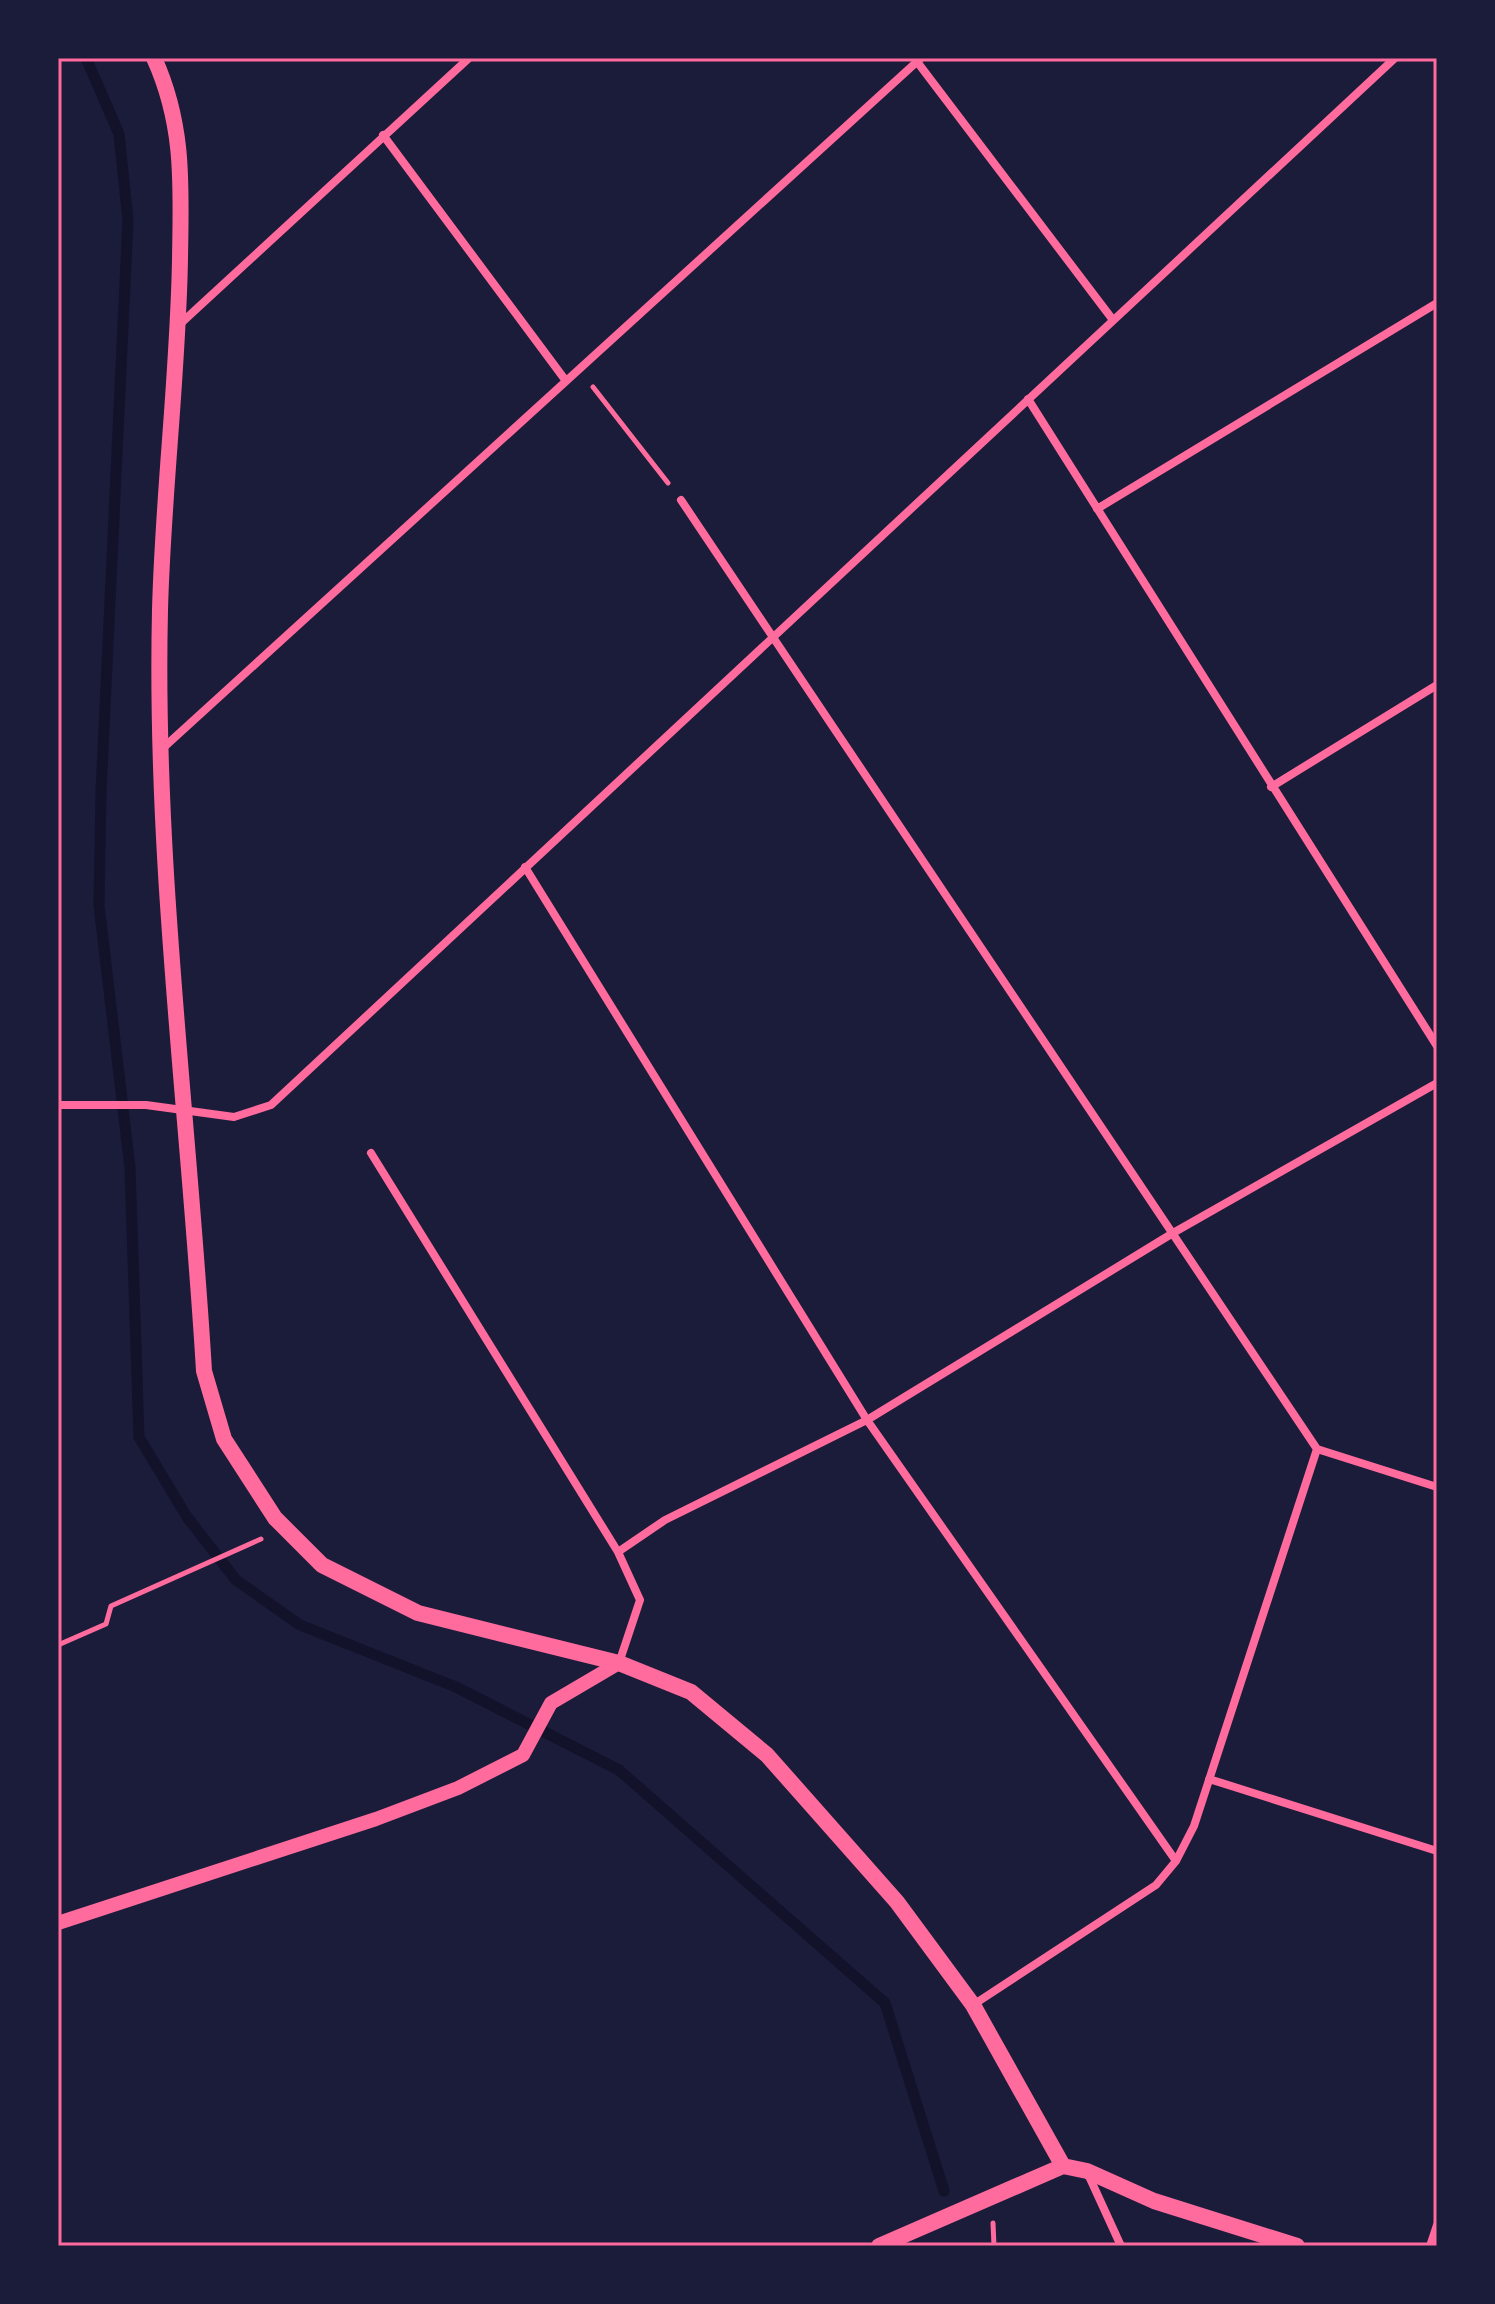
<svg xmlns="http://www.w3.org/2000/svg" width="1495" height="2304" font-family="Helvetica,sans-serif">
  <rect width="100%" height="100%" fill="#1b1b3a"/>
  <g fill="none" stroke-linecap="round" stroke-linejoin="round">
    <path stroke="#12122b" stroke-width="11" d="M86,58L119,134L128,220L101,792L99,905L130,1168L139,1437L187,1517L236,1580L300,1625L456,1687L619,1770L885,2003L944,2191"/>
    <path stroke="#ff6b9d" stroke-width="5" d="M593,387L668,483
      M58,1645L106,1624L111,1606L261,1539
      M993,2223L994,2246"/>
    <path stroke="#ff6b9d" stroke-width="8" d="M915,59L1113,320
      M383,135L566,381
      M179,325L469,58
      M1028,399L1437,1046
      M681,500L1317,1449
      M1097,509L1437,303
      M162,749L921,58
      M1271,787L1437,685
      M525,867L867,1420L1176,1861
      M58,1105H146L234,1117L271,1105L1395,58
      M371,1153L618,1552
      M1317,1449L1437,1487
      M619,1663L640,1600L618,1552L665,1520L867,1420L1173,1233L1437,1083
      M1209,1779L1437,1851
      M973,2005L1156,1885L1176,1861L1194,1826L1317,1449
      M1088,2174L1121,2246
      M1430,2246L1437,2225"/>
    <path stroke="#ff6b9d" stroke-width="14" d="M58,1923L376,1819L458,1788L523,1755L551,1703L619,1663"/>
    <path stroke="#ff6b9d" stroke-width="16" d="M154,58C185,126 181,187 180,259C178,376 163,493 160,610C154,864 189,1117 204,1371L224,1439L275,1518L322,1565L418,1613L619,1663L691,1692L767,1755L897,1902L973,2005L1063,2166
      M1063,2166L1087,2171L1154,2201L1297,2246
      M879,2246L1063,2166"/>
  </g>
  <rect width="1495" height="2304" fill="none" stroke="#1b1b3a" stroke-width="120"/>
  <rect x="60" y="60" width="1375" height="2184" fill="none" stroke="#ff6b9d" stroke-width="3"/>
</svg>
